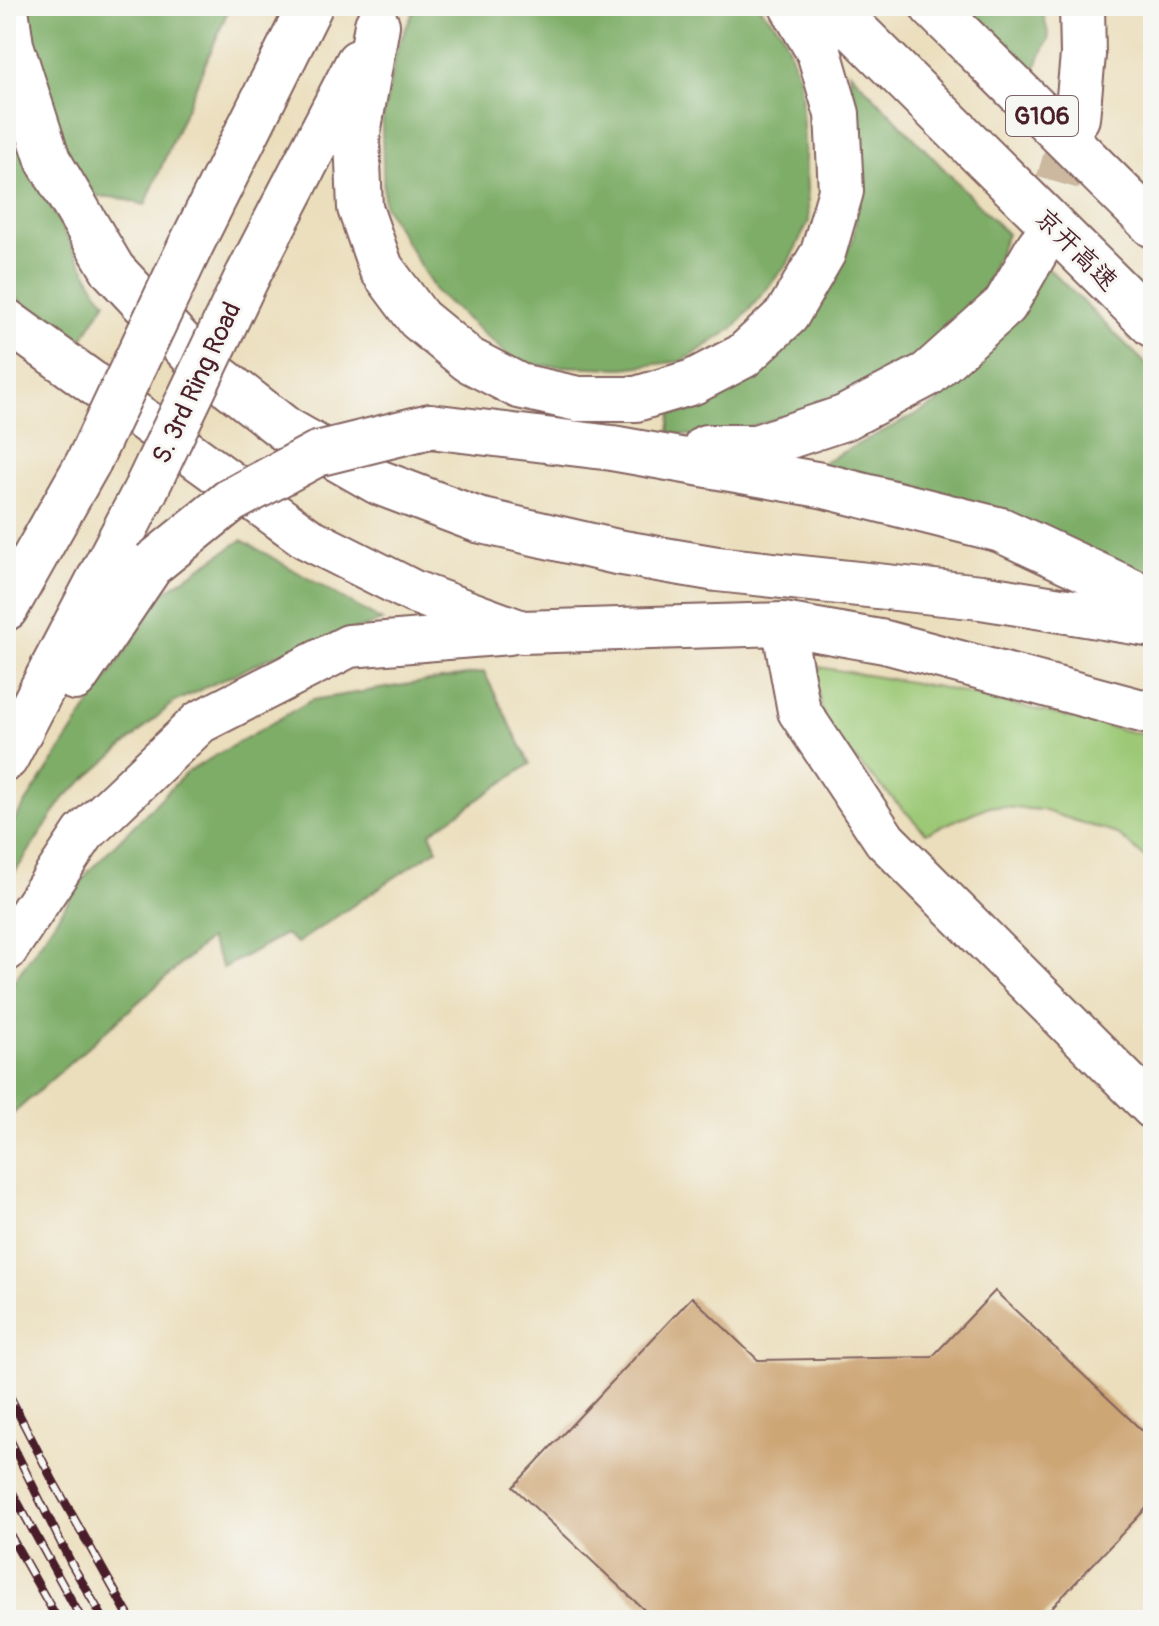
<svg xmlns="http://www.w3.org/2000/svg" width="1159" height="1626" font-family="Pangolin,'LXGW WenKai TC',sans-serif">
  <rect width="100%" height="100%" fill="#f6f6f2"/>
  <filter id="ink" filterUnits="userSpaceOnUse"><feTurbulence type="fractalNoise" baseFrequency=".0125" numOctaves="2"/><feDisplacementMap in="SourceGraphic" scale="16" xChannelSelector="R" yChannelSelector="G"/><feConvolveMatrix kernelMatrix="1 2 1 2 8 2 1 2 1" color-interpolation-filters="sRGB"/></filter>
  <filter id="wash" filterUnits="userSpaceOnUse"><feTurbulence type="fractalNoise" baseFrequency=".006" numOctaves="4" result="noise"/><feDisplacementMap in="SourceGraphic" scale="32" xChannelSelector="R" yChannelSelector="G"/><feGaussianBlur stdDeviation="1.8" result="paint"/><feColorMatrix in="noise" values="0 0 0 0 0 0 0 0 0 0 0 0 0 0 0 0 0 1.4 0 .05"/><feComposite in="paint" operator="in"/></filter>
  <g filter="url(#wash)">
    <rect width="100%" height="100%" fill="#ebdebc"/>
    <path fill="#9dc977" stroke="#747451" stroke-width="2" d="M812,666L939,687L1153,737V864L1117,834L1042,810L989,806L926,833L826,729Z"/>
    <path fill="#7ead68" stroke="#64664a" stroke-width="2" d="M20,6H230L145,205L120,198L84,195L24,55Z
      M416,6H758L782,31L800,79L809,221L788,263L735,327L683,361L623,368L519,365L436,292L384,205L382,124L397,48Z
      M958,6H1041L1049,37L1031,79Z
      M849,71L1007,234L981,296L944,342L878,393L707,438L669,432L671,415L745,383L786,347L853,240L863,162Z
      M6,102L27,165L97,291L106,301L78,346L7,290Z
      M1043,263L1153,371V579L808,470L936,404L1013,322Z
      M242,540L382,621L276,655L174,702L64,798L6,886V833L164,592Z
      M484,672L530,764L430,833L437,849L297,943L285,934L223,968L209,939L6,1120V993L89,871L187,772L312,700Z"/>
    <g id="blocks">
      <path fill="#cda676" d="M995,1291L1153,1441V1501L1040,1620H655L513,1487L692,1297L758,1360L932,1357Z"/>
    </g>
  </g>
  <g filter="url(#ink)">
    <use href="#blocks" fill-opacity="0" stroke="#82625e" stroke-width="2"/>
    <g fill="none" stroke-linecap="round" stroke-linejoin="round">
      <path stroke="#cbb89f" stroke-width="44" stroke-dasharray="44 22" stroke-linecap="butt" d="M1039,246L1077,118"/>
      <defs>
        <path id="minor" d="M6,320L307,538L414,592L522,632L783,624L885,642L1153,714
          M783,624L799,711L885,840L1153,1108
          M6,950L84,833L200,722L349,646L509,633"/>
        <path id="highway" d="M831,6L1153,325
          M932,6L1153,225
          M6,9L11,45L48,160L113,270L198,361L285,429L378,482L478,520L617,552L717,569L981,597L1153,625
          M377,25L357,139L360,208L381,268L419,319L469,360L519,386L578,399H636L693,382L743,356L787,315L823,253L841,191L837,114L819,52L792,6
          M1077,118L1083,55L1082,6
          M189,249L310,6
          M247,277L358,62
          M430,426L612,448L821,485L1001,530L1153,601
          M706,447H756L844,418L928,374L1005,305L1039,246
          M6,608L89,461
          M75,678L152,564
          M6,758L146,489"/>
      </defs>
      <use href="#minor" stroke="#82625e" stroke-width="46"/>
      <use href="#highway" stroke="#82625e" stroke-width="48"/>
      <use href="#minor" stroke="#fff" stroke-width="42"/>
      <use href="#highway" stroke="#fff" stroke-width="44"/>
      <defs>
        <path id="rail" d="M6,1389L53,1481L131,1620
          M6,1432L71,1563L104,1620
          M6,1481L82,1620
          M6,1528L58,1620"/>
      </defs>
      <use href="#rail" stroke="#4a1f2b" stroke-width="9"/>
      <use href="#rail" stroke="#f6f6f2" stroke-width="6" stroke-dasharray="18" stroke-linecap="butt"/>
      <defs>
        <path id="highway-bridge" d="M89,461L189,249
          M146,489L247,277
          M152,564L230,501L317,454L430,426"/>
      </defs>
      <use href="#highway-bridge" stroke="#82625e" stroke-width="48" stroke-linecap="butt"/>
      <use href="#highway-bridge" stroke="#fff" stroke-width="44"/>
    </g>
  </g>
  <g text-anchor="middle" dominant-baseline="central" stroke-width="6" stroke-linejoin="round" paint-order="stroke">
    <rect fill="#f6f6f2" stroke="#7e6067" stroke-width="2" x="1006" y="96" width="72" height="40" rx="6"/>
    <g font-size="24" font-weight="bold" fill="#4a1f2b">
      <text x="1042" y="116">G106</text>
    </g>
    <g font-size="26" fill="#4a1f2b" stroke="#f6f6f2">
      <text transform="translate(1076 250) rotate(45)">京开高速</text>
      <text transform="translate(197 383) rotate(-65)">S. 3rd Ring Road</text>
    </g>
  </g>
  <rect width="1159" height="1626" fill="none" stroke="#f6f6f2" stroke-width="32"/>
</svg>
